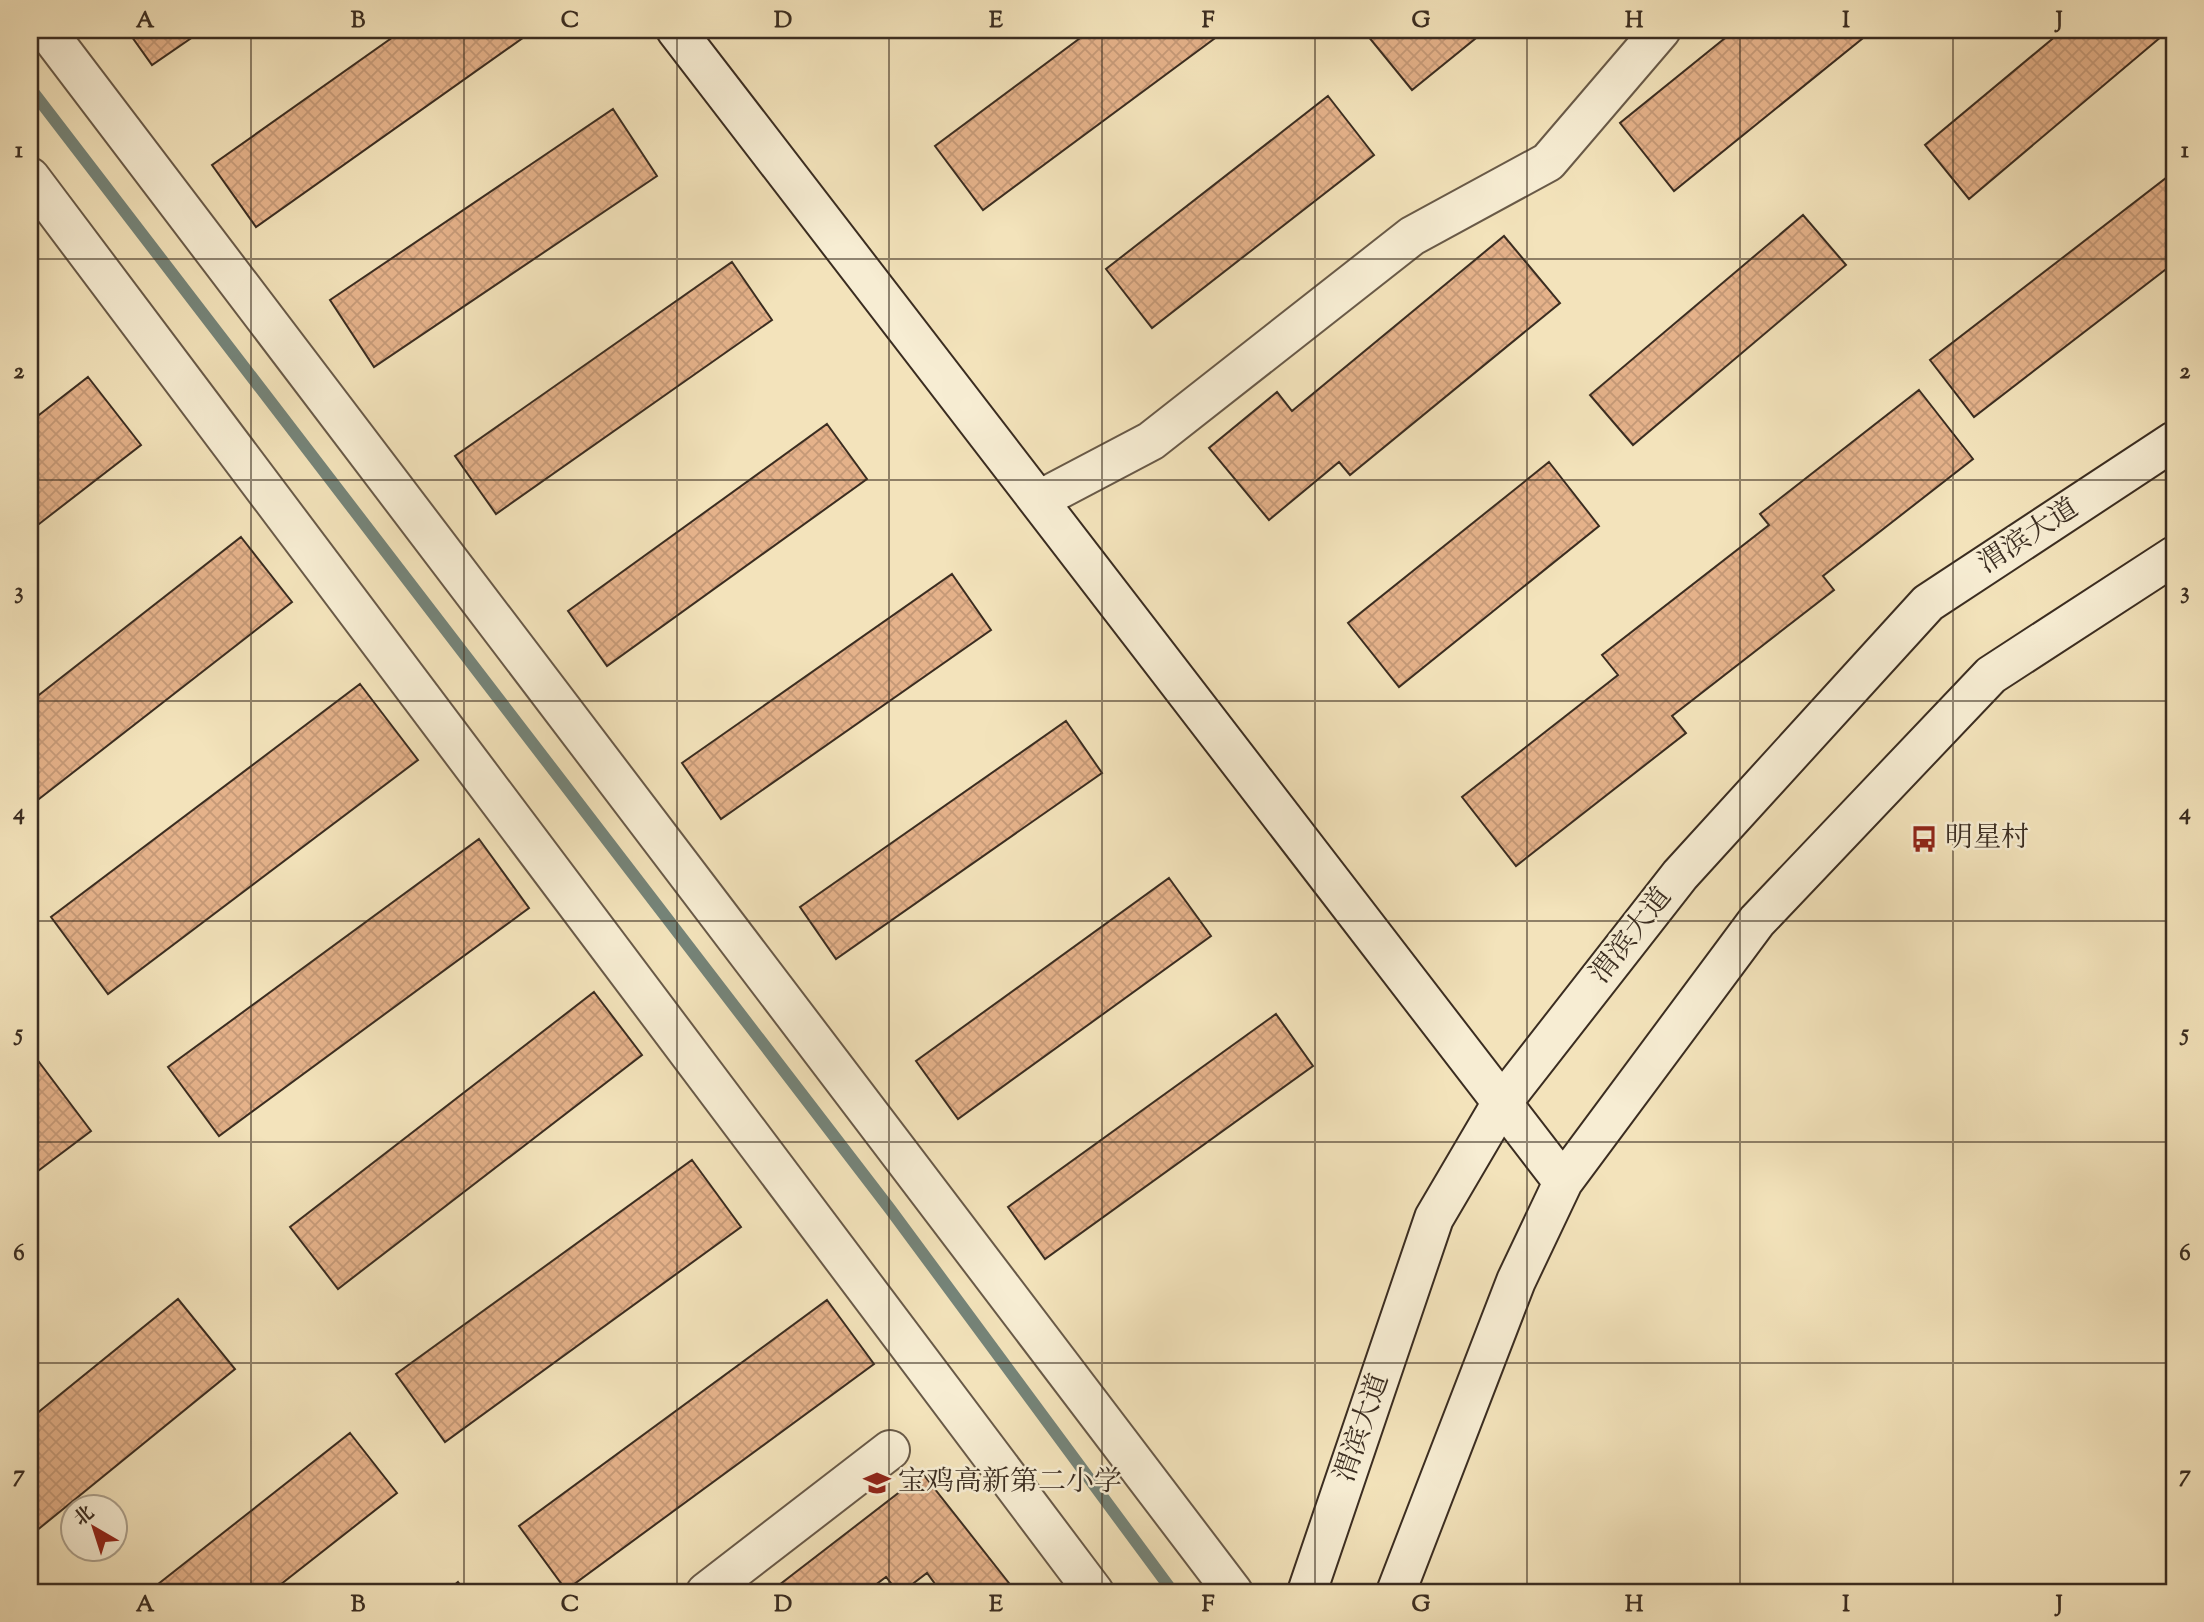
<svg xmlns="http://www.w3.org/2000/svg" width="2204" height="1622" font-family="'Sorts Mill Goudy','Noto Serif SC',serif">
  <defs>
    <pattern id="building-cross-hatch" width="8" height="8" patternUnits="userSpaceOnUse" patternTransform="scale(1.75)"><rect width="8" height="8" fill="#e5b28a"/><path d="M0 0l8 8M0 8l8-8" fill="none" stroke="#c59977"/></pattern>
  </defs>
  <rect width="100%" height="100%" fill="#f3e3bb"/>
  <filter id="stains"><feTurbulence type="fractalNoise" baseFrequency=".00286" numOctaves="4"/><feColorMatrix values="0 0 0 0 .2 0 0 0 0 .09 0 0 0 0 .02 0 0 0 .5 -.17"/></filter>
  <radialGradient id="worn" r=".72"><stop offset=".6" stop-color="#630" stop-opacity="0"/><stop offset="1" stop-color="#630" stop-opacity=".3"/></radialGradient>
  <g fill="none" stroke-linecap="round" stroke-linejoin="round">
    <path stroke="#758479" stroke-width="12" d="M30,88L890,1209L1173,1592"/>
  </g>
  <path fill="url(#building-cross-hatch)" stroke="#3b2d21" stroke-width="2" d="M127,30H203L152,65Z
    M403,30H534L256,227L212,165Z
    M1091,30H1226L983,210L935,146Z
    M1363,30H1486L1412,90Z
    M1735,30H1873L1674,191L1620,123Z
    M2063,30L2168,31L1969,199L1925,145Z
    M1328,96L1374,155L1152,328L1106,269Z
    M613,109L657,176L374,367L330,300Z
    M2166,178L2174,188V263L1974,417L1930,360Z
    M1803,215L1846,265L1633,445L1590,395Z
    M1504,236L1560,303L1350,475L1339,462L1269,520L1209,448L1277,392L1292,411Z
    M732,262L772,320L496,514L455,456Z
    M88,377L141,445L30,531V422Z
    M1919,390L1973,459L1823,576L1834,590L1672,716L1686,733L1516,866L1462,797L1618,675L1602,655L1769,525L1760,514Z
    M827,424L867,479L607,666L568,611Z
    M1549,462L1599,526L1399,687L1348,623Z
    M241,537L292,602L30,806V702Z
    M952,574L991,630L721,819L682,763Z
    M360,684L418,760L108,994L51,917Z
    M1066,721L1102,773L836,959L800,907Z
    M479,839L529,908L219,1136L168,1067Z
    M1169,878L1211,936L958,1119L916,1061Z
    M594,992L642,1055L338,1289L290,1227Z
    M1276,1014L1313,1066L1045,1259L1008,1207Z
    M33,1054L91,1131L30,1177V1057Z
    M692,1160L741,1227L445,1442L396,1374Z
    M178,1299L235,1369L30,1536V1419Z
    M827,1300L874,1364L566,1590L519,1526Z
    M350,1433L397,1493L271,1592H148Z
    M923,1474L1016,1592H941L927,1573L902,1592H898L886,1577L866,1592H770Z
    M458,1582L466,1592H446Z"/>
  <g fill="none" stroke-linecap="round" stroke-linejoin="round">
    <defs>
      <path id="minor" d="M46,30L1233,1592
        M30,177L1094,1592
        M1039,500L1151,441L1412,236L1548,162L1661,30
        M706,1592L890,1450"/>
      <path id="secondary" d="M676,30L1563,1182
        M1307,1592L1434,1218L1501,1104L1680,875L1928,603L2174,441
        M1396,1592L1516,1281L1563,1182L1757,921L1991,675L2174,556"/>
    </defs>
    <use href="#minor" stroke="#695a48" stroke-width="42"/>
    <use href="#secondary" stroke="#3b2d21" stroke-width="42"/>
    <use href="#minor" stroke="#f7edd3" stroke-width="38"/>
    <use href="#secondary" stroke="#f7edd3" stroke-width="38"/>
  </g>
  <path fill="none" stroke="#3b2d21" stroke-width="2" stroke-opacity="0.55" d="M251,30V1592M464,30V1592M677,30V1592M889,30V1592M1102,30V1592M1315,30V1592M1527,30V1592M1740,30V1592M1953,30V1592M30,259H2174M30,480H2174M30,701H2174M30,921H2174M30,1142H2174M30,1363H2174"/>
  <defs>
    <symbol id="bus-bare" viewBox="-9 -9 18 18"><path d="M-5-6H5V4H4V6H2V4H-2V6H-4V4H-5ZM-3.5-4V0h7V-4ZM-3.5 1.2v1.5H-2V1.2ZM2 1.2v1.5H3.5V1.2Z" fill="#8f2418" stroke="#f7edd3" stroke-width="2.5" paint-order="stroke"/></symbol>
    <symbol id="school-bare" viewBox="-9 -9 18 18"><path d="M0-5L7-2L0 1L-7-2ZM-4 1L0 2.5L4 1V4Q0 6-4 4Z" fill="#8f2418" stroke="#f7edd3" stroke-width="2.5" paint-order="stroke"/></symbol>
  </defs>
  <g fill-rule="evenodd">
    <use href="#bus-bare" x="1905" y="820" width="38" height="38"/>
    <use href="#school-bare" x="858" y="1464" width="38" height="38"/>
  </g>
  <g text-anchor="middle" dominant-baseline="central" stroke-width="5" stroke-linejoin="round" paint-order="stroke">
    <g font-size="28" fill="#3b2d21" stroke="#f7edd3">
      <text transform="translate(2029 537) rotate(-33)">渭滨大道</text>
      <text transform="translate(1632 936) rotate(-52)">渭滨大道</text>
      <text transform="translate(1363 1428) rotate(-71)">渭滨大道</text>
    </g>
    <g font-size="28" fill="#3b2d21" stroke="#f7edd3" text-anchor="start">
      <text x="1945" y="839">明星村</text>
      <text x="898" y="1483">宝鸡高新第二小学</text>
    </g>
  </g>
  <rect width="2204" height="1622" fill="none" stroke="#f3e3bb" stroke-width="77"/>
  <g transform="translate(94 1528) rotate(321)"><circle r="33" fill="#f7edd3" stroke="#aca08c" stroke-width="2"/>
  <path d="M0-5L12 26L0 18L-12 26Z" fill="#8f2418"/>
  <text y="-10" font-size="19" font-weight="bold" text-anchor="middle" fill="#3b2d21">北</text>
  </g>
  <rect x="38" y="38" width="2128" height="1546" fill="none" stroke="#3b2d21" stroke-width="2.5"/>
  <g font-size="23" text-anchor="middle" font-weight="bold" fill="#3b2d21">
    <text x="145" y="27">A</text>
    <text x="358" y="27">B</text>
    <text x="570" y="27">C</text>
    <text x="783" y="27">D</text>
    <text x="996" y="27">E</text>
    <text x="1208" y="27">F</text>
    <text x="1421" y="27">G</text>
    <text x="1634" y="27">H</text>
    <text x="1846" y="27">I</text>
    <text x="2059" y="27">J</text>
    <text x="19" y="157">1</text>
    <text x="2185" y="157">1</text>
    <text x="19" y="378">2</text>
    <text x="2185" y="378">2</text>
    <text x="19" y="598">3</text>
    <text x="2185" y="598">3</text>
    <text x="19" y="819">4</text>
    <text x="2185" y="819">4</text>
    <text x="19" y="1040">5</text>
    <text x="2185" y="1040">5</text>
    <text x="19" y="1260">6</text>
    <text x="2185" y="1260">6</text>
    <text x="19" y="1481">7</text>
    <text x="2185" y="1481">7</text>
    <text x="145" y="1611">A</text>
    <text x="358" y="1611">B</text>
    <text x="570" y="1611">C</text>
    <text x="783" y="1611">D</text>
    <text x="996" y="1611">E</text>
    <text x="1208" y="1611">F</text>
    <text x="1421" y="1611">G</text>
    <text x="1634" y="1611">H</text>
    <text x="1846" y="1611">I</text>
    <text x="2059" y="1611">J</text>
  </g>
  <rect width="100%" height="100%" filter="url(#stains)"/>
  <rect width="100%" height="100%" fill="url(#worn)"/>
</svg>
